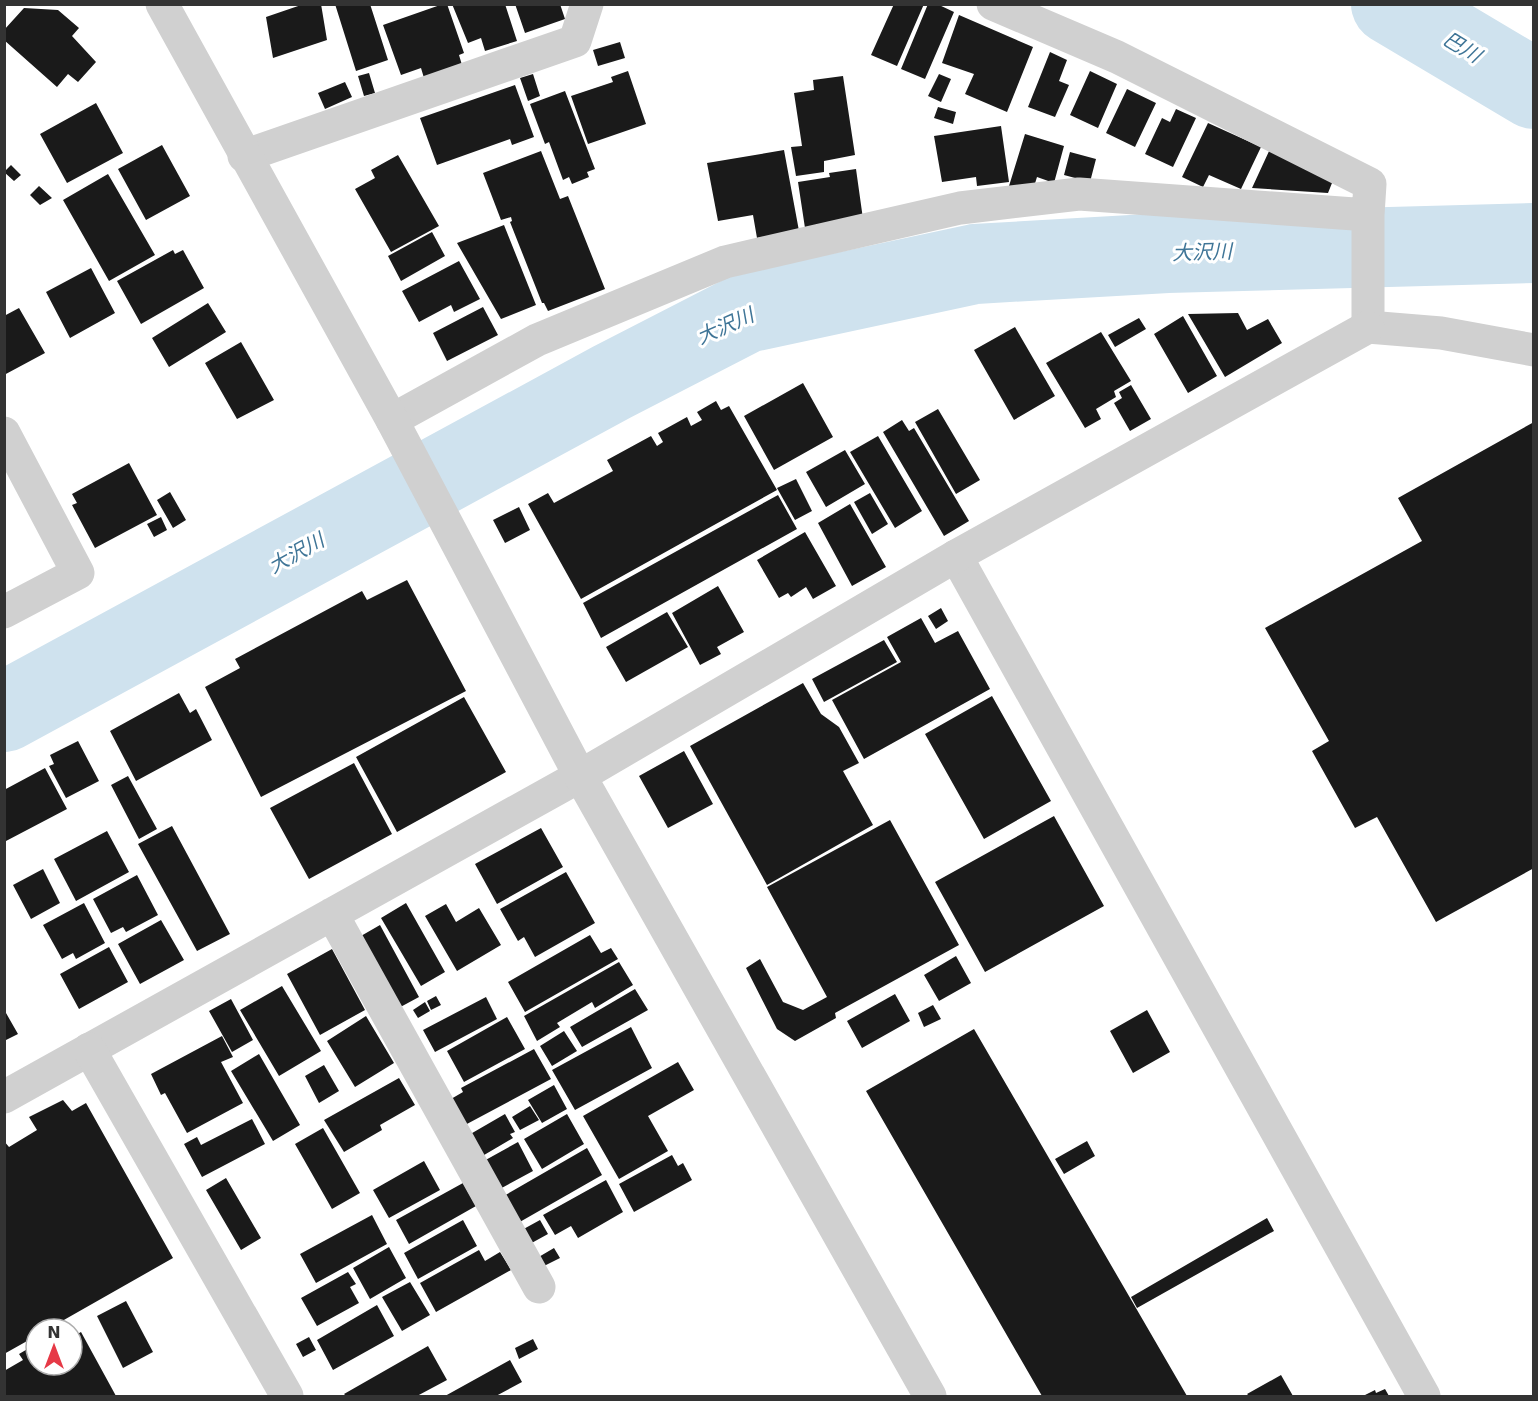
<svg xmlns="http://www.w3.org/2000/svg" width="1538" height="1401" font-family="'DejaVu Sans','Noto Sans JP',sans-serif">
  <rect width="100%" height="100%" fill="#fff"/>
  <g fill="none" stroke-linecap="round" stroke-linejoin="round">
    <path stroke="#cfe2ee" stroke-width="80" d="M1391,4L1534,89
      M4,712L612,382L746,313L975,264L1167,253L1534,243"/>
  </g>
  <path fill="#1a1a1a" d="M304,4H321L327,40L273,58L266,17Z
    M335,4H370L388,60L356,71Z
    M443,4H447L464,53L459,55L462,65L424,78L421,68L401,75L383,25Z
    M452,4H505L517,41L485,51L481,38L468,43Z
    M515,4H560L565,19L525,33Z
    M894,4H924L897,66L871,55Z
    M928,4H937L954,12L925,79L901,69Z
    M24,8L58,10L79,28L72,36L96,62L78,82L68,74L57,87L4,40V30Z
    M959,15L1033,47L1007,112L965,94L974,74L942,63Z
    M620,42L625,58L598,66L593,50Z
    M1050,52L1067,60L1059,81L1069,85L1055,117L1028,107Z
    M628,71L646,124L588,144L571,96L613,82L611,77Z
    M1090,71L1117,84L1098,128L1070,115Z
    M369,73L375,93L364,96L358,76Z
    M533,74L540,96L528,101L520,78Z
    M939,74L951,79L941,102L928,96Z
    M843,76L855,155L824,161V172L796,176L791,147L802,146L794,93L814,90L813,80Z
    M345,82L352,97L325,109L318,93Z
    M515,85L534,137L512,145L510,139L437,165L420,118Z
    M1127,89L1156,103L1135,147L1106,133Z
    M565,91L595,169L587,172L589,177L572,184L569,177L563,180L549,142L545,144L530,104Z
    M96,103L123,153L67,183L40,134Z
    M938,107L956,112L953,124L934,118Z
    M1176,109L1196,118L1173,167L1145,154L1162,118L1170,122Z
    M1208,123L1261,147L1241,189L1209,175L1203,187L1182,177Z
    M1001,126L1009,182L977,186L976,177L942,182L934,136Z
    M1025,134L1064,146L1054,183L1037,177L1032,193L1009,186Z
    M162,145L190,196L146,220L118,169Z
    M1270,149L1334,178L1328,193L1252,188Z
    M784,150L799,231L757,238L753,215L718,221L707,163Z
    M541,151L560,199L568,196L605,289L548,311L544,303H542L510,222L512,221L511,217L501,220L483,173Z
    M1070,152L1096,159L1090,182L1064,175Z
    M398,155L439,226L391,252L355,189L375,178L371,170Z
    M11,165L21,175L14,181L4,172Z
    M856,169L863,219L805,228L798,182L830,177L829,173Z
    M108,174L155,255L109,281L63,200Z
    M39,186L52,198L40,205L30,195Z
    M504,225L536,305L501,319L457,243Z
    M432,232L445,256L401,281L388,256Z
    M173,250L175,254L183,250L204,288L141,324L117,281Z
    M459,261L480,299L454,312L451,305L419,322L402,291Z
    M91,268L115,313L70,338L46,292Z
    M208,303L226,332L169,367L152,338Z
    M483,307L498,335L447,361L433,333Z
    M19,308L45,353L4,375V316Z
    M1238,313L1247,330L1268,319L1282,343L1225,377L1188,314Z
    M1183,316L1217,376L1188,393L1154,334Z
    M1139,318L1146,329L1115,347L1108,335Z
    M1015,327L1055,396L1014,420L974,350Z
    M1101,332L1131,381L1114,391L1116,397L1096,409L1101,419L1085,428L1046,363Z
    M241,342L274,400L237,419L205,363Z
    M803,383L833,437L774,470L744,416Z
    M1131,385L1151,419L1130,431L1114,403L1122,398L1119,392Z
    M716,401L721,410L729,406L777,490L581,599L528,504L548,493L554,503L613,471L607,460L651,436L657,446L663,442L658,433L687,417L691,426L702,420L697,412Z
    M938,409L980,480L956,494L915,422Z
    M902,420L909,431L914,428L969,521L944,536L883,432Z
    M1534,422V868L1436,922L1377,817L1355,828L1312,751L1329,741L1265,628L1422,541L1398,498Z
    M878,436L922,511L895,528L850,452Z
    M845,450L865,484L826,507L806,472Z
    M129,463L157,515L95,548L72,505L77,503L72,494Z
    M796,479L812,511L795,520L777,488Z
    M170,492L186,520L173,528L157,500Z
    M870,493L888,524L872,534L854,502Z
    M778,495L797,529L601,638L583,603Z
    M850,504L886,567L852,586L818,523Z
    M519,507L530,530L505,543L493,520Z
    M161,517L167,530L154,537L147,524Z
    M805,532L836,586L813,599L806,587L791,597L788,593L779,598L757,560Z
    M407,580L466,691L261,797L205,687L240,668L235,659L362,591L367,600Z
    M718,586L744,632L717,647L721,654L700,665L672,613Z
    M941,608L948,621L936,629L928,616Z
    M667,612L688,647L626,682L606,647Z
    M921,618L935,643L958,631L990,689L864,759L832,700L901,662L887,637Z
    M884,640L897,662L824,702L812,679Z
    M803,683L821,714L839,727L859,763L843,771L873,825L767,885L690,746Z
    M179,693L190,713L196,709L212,740L136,781L110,731Z
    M992,696L1051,801L984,839L925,734Z
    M464,697L506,772L397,832L356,757Z
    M78,741L99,781L66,798L49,766L54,764L50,755Z
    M684,751L713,804L668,828L639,776Z
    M354,763L392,834L309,879L270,808Z
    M45,768L67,809L6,841L4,790Z
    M128,776L157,829L139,839L111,785Z
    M1054,816L1104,906L985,972L935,882Z
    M890,820L959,945L835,1013L836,1018L795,1041L777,1029L746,968L760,959L783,1002L803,1010L827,997L767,887Z
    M172,826L230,934L197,951L138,844Z
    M541,828L563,867L497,904L475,864Z
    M107,831L129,872L76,901L54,859Z
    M43,869L60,903L31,919L13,885Z
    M566,872L595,923L535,957L524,937L518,941L500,909Z
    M137,875L158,915L126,932L123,927L111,933L93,899Z
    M84,903L105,943L76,959L73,953L62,959L43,925Z
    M406,903L445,972L421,986L381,918Z
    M446,904L456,922L479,908L501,945L457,971L425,916Z
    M161,920L184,960L140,984L118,944Z
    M380,925L419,997L393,1011L354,940Z
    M590,935L601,953L611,948L618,959L525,1012L508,982Z
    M109,947L128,982L79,1009L60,974Z
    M332,949L365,1010L320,1035L287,974Z
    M956,956L971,983L939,1001L924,975Z
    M619,962L633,985L595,1008L592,1002L557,1023L560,1027L537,1041L524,1016Z
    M282,986L321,1051L279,1076L240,1010Z
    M635,989L648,1010L582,1047L570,1027Z
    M895,994L910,1021L862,1048L847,1021Z
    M436,996L441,1005L431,1010L427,1001Z
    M486,997L497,1019L435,1052L423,1030Z
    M231,999L253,1040L232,1052L209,1011Z
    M425,1002L430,1011L418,1018L413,1010Z
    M933,1005L941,1019L924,1027L918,1013Z
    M1147,1010L1170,1052L1133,1073L1110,1031Z
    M6,1013L18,1034L4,1041V1014Z
    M366,1016L394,1063L355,1087L327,1041Z
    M507,1017L525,1049L464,1082L447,1051Z
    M631,1027L652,1068L575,1110L552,1070Z
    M974,1029L1187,1396H1042L866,1091Z
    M564,1031L577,1051L552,1066L540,1046Z
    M222,1036L233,1057L221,1062L243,1103L187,1133L165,1093L161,1095L151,1074Z
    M534,1049L551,1079L465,1125L451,1099L463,1092L461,1088Z
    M259,1054L300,1125L273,1141L231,1071Z
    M678,1062L694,1090L648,1116L668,1151L619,1179L583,1116Z
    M324,1065L339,1091L319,1103L305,1076Z
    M399,1078L415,1105L380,1125L382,1130L344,1152L324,1120Z
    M554,1085L567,1109L542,1123L528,1100Z
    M63,1100L72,1111L86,1103L173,1258L48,1329H36V1336L4,1354V1141L9,1147L37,1130L29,1117Z
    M530,1106L539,1120L520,1130L512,1117Z
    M505,1114L515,1132L510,1134L513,1138L479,1158L467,1136Z
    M567,1114L584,1144L542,1169L524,1139Z
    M252,1119L265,1144L202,1177L184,1144L197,1137L201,1145Z
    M323,1128L360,1193L332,1209L295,1144Z
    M1087,1141L1095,1156L1064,1174L1055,1159Z
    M518,1142L533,1171L498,1190L482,1162Z
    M587,1148L602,1175L518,1223L502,1197Z
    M672,1155L678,1166L683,1163L692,1180L634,1212L619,1184Z
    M424,1161L440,1190L389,1218L373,1190Z
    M226,1178L261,1238L241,1250L206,1190Z
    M606,1180L623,1212L578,1238L571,1226L555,1235L543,1215Z
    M463,1183L476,1206L409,1244L396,1220Z
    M372,1215L387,1244L316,1283L300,1254Z
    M1267,1218L1274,1231L1137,1308L1131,1297Z
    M463,1220L477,1246L418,1279L404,1253Z
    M540,1220L548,1234L528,1245L520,1231Z
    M389,1247L406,1278L370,1299L353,1268Z
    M554,1248L560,1258L542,1267L537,1258Z
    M479,1250L485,1261L500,1252L511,1270L436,1312L420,1283Z
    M348,1272L356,1284L350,1287L359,1303L317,1326L301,1298Z
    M410,1282L430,1315L402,1331L382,1297Z
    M126,1301L153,1352L123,1368L97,1316Z
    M377,1305L394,1336L333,1370L317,1340Z
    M81,1332L116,1396H4V1371L23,1360L19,1354L36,1344V1365H72V1337Z
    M309,1337L316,1350L303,1357L296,1344Z
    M533,1339L538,1349L519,1359L515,1348Z
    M428,1346L447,1380L417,1396H346L344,1394Z
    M510,1360L522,1382L496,1396H445Z
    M1281,1375L1293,1396H1249L1247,1394Z
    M1385,1389L1389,1396H1363L1375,1390L1376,1393Z"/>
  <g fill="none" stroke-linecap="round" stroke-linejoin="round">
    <path stroke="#d0d0d0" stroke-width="33" d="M244,156L575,41L587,4
      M1368,215V327L1441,333L1534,350
      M392,420L537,340L725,262L960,208L1079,194L1368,215L1370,184L1117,57L993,4
      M4,433L78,573L4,612
      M956,556L1424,1396
      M332,914L539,1287
      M4,1097L580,776"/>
    <path stroke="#d0d0d0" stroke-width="33" d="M162,4L392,420L580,776L930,1396
      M580,776L956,556L1368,327
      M89,1049L287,1396"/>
  </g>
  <g text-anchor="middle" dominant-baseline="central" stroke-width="6" stroke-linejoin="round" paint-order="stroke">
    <g font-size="20" font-style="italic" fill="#3f7597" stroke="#fff">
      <text transform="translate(1462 47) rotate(31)">巴川</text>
      <text transform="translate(1202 252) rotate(-2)">大沢川</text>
      <text transform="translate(725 326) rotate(-24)">大沢川</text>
      <text transform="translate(296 553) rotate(-29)">大沢川</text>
    </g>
  </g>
  <rect width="1538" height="1401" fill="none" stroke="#333333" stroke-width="12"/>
  <g transform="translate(54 1347)"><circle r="28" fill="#ffffff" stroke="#adadad" stroke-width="1.5"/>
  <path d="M0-4.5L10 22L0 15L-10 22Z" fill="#e63946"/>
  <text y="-9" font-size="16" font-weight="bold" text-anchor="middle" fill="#333333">N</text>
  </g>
</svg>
